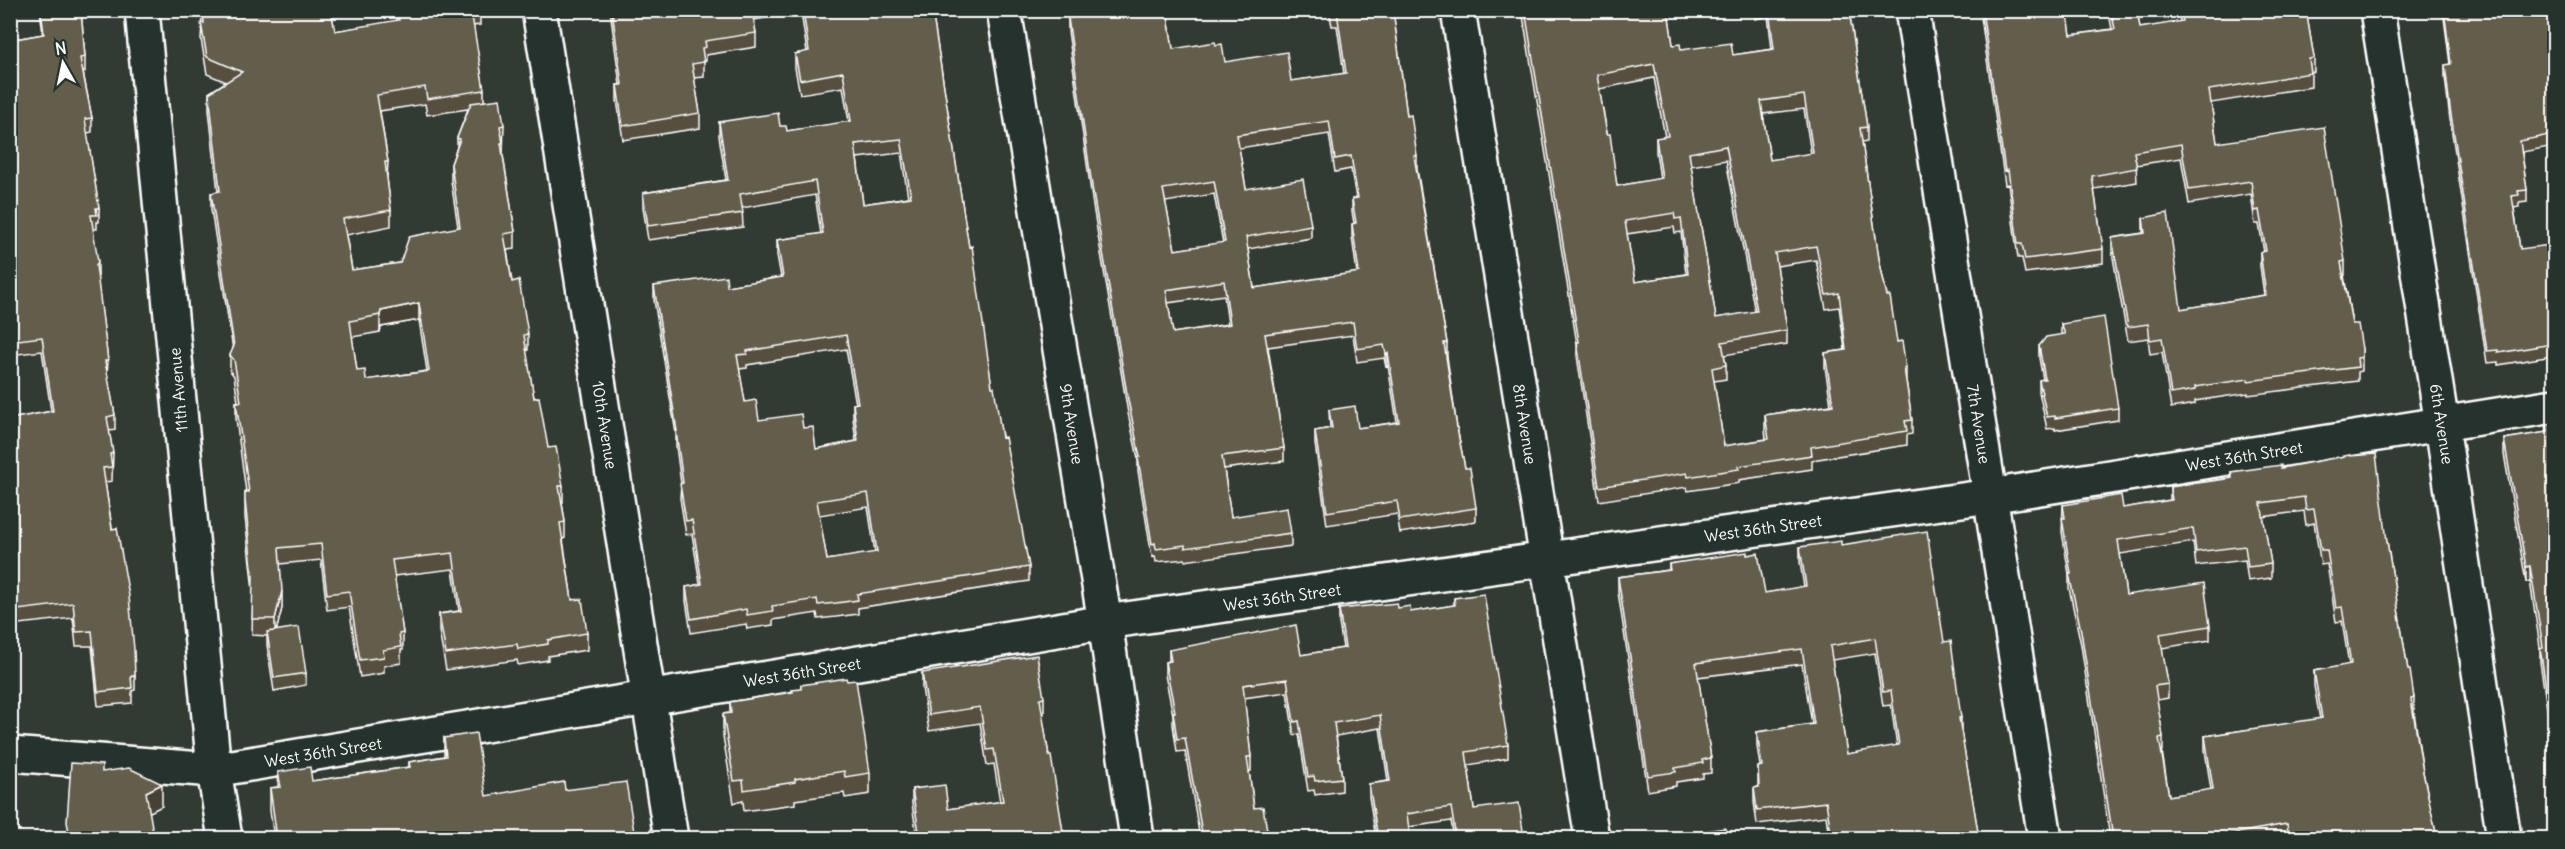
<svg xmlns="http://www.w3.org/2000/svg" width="2565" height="849" font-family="Delius,sans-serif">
  <rect width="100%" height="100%" fill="#323b33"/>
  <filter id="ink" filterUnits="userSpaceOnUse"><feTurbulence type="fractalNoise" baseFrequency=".0167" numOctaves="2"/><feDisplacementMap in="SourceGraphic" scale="12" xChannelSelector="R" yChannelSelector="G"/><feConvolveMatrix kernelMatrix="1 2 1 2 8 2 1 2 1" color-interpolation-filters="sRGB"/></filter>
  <g filter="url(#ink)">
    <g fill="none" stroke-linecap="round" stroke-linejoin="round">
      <defs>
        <path id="minor" d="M142,10L214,770
          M539,10L671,838
          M1004,10L1105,622L1137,838
          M1458,10L1592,838
          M2377,10L2442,425L2504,838"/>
        <path id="tertiary" d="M1912,10L2045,838
          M10,754L214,770L1105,622L1990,496L2554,406
          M214,770L225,838"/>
      </defs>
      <use href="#minor" stroke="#fff" stroke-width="38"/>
      <use href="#tertiary" stroke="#fff" stroke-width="38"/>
      <use href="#minor" stroke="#26332d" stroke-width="33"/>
      <use href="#tertiary" stroke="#26332d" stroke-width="33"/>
    </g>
    <path fill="#565041" stroke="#fff" stroke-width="1.5" fill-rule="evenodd" d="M40,10H81L85,57V72H83L92,118V132L87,133L99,208V222H97V229H93L98,276L97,277L108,361L107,375L115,415V430L109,431L113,453L112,481L105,482L135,676V690L132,691V703L98,706L92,646H76L73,618L10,625V419L51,411L42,351L10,355V40L43,34Z
      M200,10H331L335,31L397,21L395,10H480V25L473,26L484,90V101L504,125L503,155L515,232V249L507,250L512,282L528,334V350L526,351L534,398L548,448L563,486V502H562L565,522V538L563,539L572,600L587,633V650L548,656V660L518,665L517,660L446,670L439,631V614L459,611L453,569L394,576L403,633V650H401V663L384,666V673L360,677L349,607L327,610L321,560L280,564L282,608L276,631L306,673V685L274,691L267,645V636L252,635L253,591L245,517V492H246L236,419V402H238L234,376L230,371V355L233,350L211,209V193L218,192L209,110V93L226,82L207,74L201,39L202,23ZM425,104L427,115L468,109L457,138V147L451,164V181L458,227L400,263L352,270L346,235L391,226V210L387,178L388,162L380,111ZM419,320L427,371L366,380L357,371L352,337L380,332L381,327Z
      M610,10H932L969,247L992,387L1029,567V581L858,608V614L836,617L818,619L817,613L773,620V625L747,629L746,624L691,633L686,601V587L700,584L692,534L686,535L680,498L681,484L676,446V434L654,300V286H727L781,277L777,255V240L821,234L815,195L742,208L743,227L648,240L643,207V193L726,180L719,136V122L780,126L787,131L849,122L843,87L800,94L795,68V54L807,52L801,12L754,20L756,33V47L706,55V61L704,62V77L694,78L700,113V128L623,140L617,100V85H620ZM901,153L908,197L863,204L857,158ZM846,349L856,404H853V418L856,441L816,449L803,428L759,420L745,402L739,369L747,368V365ZM868,507L875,553L827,560L819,515Z
      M1068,10H1167L1173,49L1216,45L1225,62L1291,81L1344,74L1337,26H1332L1329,10H1393L1407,116L1417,156V169L1447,343V356L1457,428L1465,468L1476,508V521L1400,533L1397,514L1327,525L1315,444V431L1330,428L1329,410L1358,428L1397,422L1388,366L1386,367L1384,358L1357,362L1353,335L1268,347L1284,448V461L1224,469L1231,517L1291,533V546L1185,561V559L1156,562L1155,556L1152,557L1138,471V458L1128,413L1093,206L1068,31V18H1070ZM1329,134L1335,172L1351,169L1356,198L1352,199V212L1354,223L1352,224V237L1357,273L1254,288L1248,249L1311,238V225L1246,189L1239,148ZM1214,194L1223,243L1175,250L1165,202ZM1224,295L1228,324L1173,333L1168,303Z
      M1522,10H1672L1668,11L1673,45L1681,50L1733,55L1772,49L1768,16L1755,19L1754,10H1849L1867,127V141L1862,142L1879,259L1897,342L1906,368V380L1912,420V434L1907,435V445L1812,460V469L1739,480V483L1688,491L1687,487L1599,501L1577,356V344ZM1654,78L1665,137L1656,138V152L1660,179L1617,186L1599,89ZM1804,109L1811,154L1770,160L1763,114ZM1726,160L1755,312L1716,318L1691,166ZM1674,227L1675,233L1681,232L1686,274L1635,282L1627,234ZM1816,260L1826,309L1839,307L1845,350L1825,353V367L1831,405L1765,415V429L1766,439L1724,446L1714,381L1726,379V365L1724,355L1787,344V330L1777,266Z
      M1980,10H2067L2071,35L2112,29L2110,19V10H2137L2140,28L2180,22L2178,10H2306L2314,58V72H2311V87L2211,103L2217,143L2345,261V275H2344L2352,324L2362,349V371L2358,372V381L2248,395V393L2195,401V404L2171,408L2162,352L2150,354L2148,338L2128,341L2112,252V238L2143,233V218L2181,309L2264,295L2260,266V252H2264L2259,224H2255L2251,194L2189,204L2181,158L2136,165L2137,182L2094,189L2103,249V263L2025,273L2022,258H2018L2008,184L2005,185Z
      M2443,10H2554V146L2522,152L2527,190V202L2519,203V207L2514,208L2520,249L2554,271V299H2552L2554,318V344H2552V356L2498,365V362L2487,363L2450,120L2445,77V65L2450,64Z
      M2061,324L2118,408V420L2055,430V428L2047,429L2039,392V380L2043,379L2039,358V346L2061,335Z
      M2554,424V755L2540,662V647L2530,581L2526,582L2504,454V439L2547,432V425Z
      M2281,468L2387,541L2408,670L2414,698V712L2423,772L2437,838H2110L2081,645L2069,588V574L2062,532L2063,505L2123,508L2170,500V487L2231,478V472ZM2304,511L2306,525L2314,523L2321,565L2327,564L2336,622L2342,621L2349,665L2314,671V686L2320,719L2205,736V750L2211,790L2169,796L2162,751H2163V737L2157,700L2168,698V684L2162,648L2210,640V626L2126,595L2120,554L2193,542L2196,566L2245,560L2248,581L2271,578V564L2263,517Z
      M1841,545L1944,642L1961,718V732L1979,838H1829L1826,816L1757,824L1754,802V788L1758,787V767L1760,766L1757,746V732L1812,724L1802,664L1698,677L1711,758V773L1703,774V778L1676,782V786L1648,791L1618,592V577L1669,570V564L1747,555L1765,593L1804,587L1800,562V547ZM1875,653L1883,706L1891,705L1897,746L1847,754L1832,660Z
      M1454,598L1508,745V758L1468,765L1474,809L1524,838H1454L1451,821L1409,827L1410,838H1376L1369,797V784L1388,781L1380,728L1336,736L1342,778V791L1315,795L1314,790L1308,791L1299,734L1294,735L1287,692L1244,698L1251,757V771H1249L1254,808L1267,830V838H1200L1185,751L1177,752L1173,725V715L1165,675V662L1169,661V650L1301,655L1343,648L1339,623V609L1398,608L1411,612L1454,605Z
      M922,673L1044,698V714H1042L1049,756L1064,838H917L912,804V789L948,809L1000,802L994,764L987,765L980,723L929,731L922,688Z
      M801,685L870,773V794L845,798L844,793L795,800V804L744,811L743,801L734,803L723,736V714L730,713V702L792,692L801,689Z
      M444,738L486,796L565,790L635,838H274L270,811V788L278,787V772L312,781L409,767V762L444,756Z"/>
    <path fill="#464135" stroke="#fff" stroke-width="1.5" d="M98,262V276L96,279V265Z
      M419,303V320L381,327L380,332V315L381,311Z
      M1388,353V366L1386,367V354Z
      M2530,566V581L2526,582V567Z
      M282,591V608L275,636V619Z
      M162,784V806L146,814V792Z"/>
    <path fill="#645d4c" stroke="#fff" stroke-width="1.5" fill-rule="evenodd" d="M41,10H81L85,57L80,58L92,118L85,119L99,208H96L97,215H91L98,262L96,265L108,361H105L115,415L107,417L113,453L110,454L112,467L103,468L112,529L117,528L129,596L134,649L135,676H131L132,688L98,692L92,631L76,632L73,603L10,611V419L53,411L42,337L10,341V40L44,34Z
      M203,10H331L335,31L399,20L398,10H471L484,90L427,99L425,87L377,95L388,162H385L391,210L343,219L352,270L400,263L409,237L460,227L451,164L460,139L457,138L471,103L500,99L504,125L500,126L503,143H501L515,232L504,234L512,282L519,280L528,334L524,335L534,398L539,397L548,448L556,447L563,486H559L565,522L560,523L572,600L582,599L587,633L548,640V644L518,649L517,644L446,654L439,614L461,611L453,553L392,560L403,633L399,634L401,647L383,650L384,657L360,660L349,591L327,594L321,544L279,548L282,591L275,619H252L253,577L245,500V492H249L236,402H241L234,360L230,355L234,346L211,193L220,191L209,93L242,72L207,57L201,23H204ZM419,303L429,371L366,380L365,370L357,371L350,321L380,315L381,311Z
      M612,10H752L756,33L705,41L706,47L702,48L704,62L692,64L700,113L623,126L617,85H622Z
      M803,10H932L969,247L972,246L992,387H994L1002,438L1005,437L1029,567L857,594L858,600L836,603L818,605L817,599L772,606L773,611L747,615L746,609L691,619L686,587L702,584L692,520L686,521L680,484L683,483L676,431H677L654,286L726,276L727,286L783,277L777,240L823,233L815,181L740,194L743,213L648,226L643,193L728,180L719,122L778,113L780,126H786L787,131L851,121L843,72L800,80L795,54L809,51ZM901,139L911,197L863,204L855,144ZM846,335L858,403L853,404L858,441L816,449L813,427L803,428L801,414L759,420L756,400L745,402L737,355L747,354V351ZM868,493L877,552L827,560L817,501Z
      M1071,10H1167L1173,49L1215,42L1216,45L1222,44L1225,62L1287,52L1291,81L1346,73L1337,12L1332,13L1331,10H1393L1407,116L1411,115L1417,156H1414L1447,343H1444L1457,428L1465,468H1470L1476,508L1400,520L1397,501L1327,512L1315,431L1332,428L1329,410L1355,406L1358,428L1399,422L1388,353L1386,354L1384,345L1357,349L1353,322L1265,334L1284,448L1222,456L1231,517L1287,508L1291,533L1185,548V545L1156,549L1155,543L1152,544L1138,458L1140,457L1128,400L1093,193L1068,18H1072ZM1329,121L1335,159L1351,156L1358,198L1352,199L1356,223L1352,224L1359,272L1254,288L1246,237L1311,225L1303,179L1246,189L1237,135ZM1214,181L1225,242L1175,250L1163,189ZM1224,281L1230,324L1173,333L1166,290Z
      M1525,10H1668L1673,45L1680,44L1681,50L1731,43L1733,55L1774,49L1769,10H1849L1867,127L1860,128L1879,259L1887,296H1890L1897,342L1902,341L1906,368H1904L1912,420L1905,421L1907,431L1811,447L1812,455L1738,466L1739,469L1688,477L1687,473L1599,487L1577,342H1579ZM1654,64L1668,136L1656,138L1662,178L1617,186L1610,134H1607L1597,75ZM1804,95L1813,153L1770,160L1761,101ZM1726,146L1757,311L1716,318L1689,153ZM1674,213L1675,219L1681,218L1688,274L1635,282L1625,221ZM1816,246L1826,295L1839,293L1846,350L1825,353L1833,405L1765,415L1769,439L1724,446L1712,368L1726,365L1722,342L1787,330L1775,253Z
      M1982,10H2067L2071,35L2115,29L2111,10H2137L2140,28L2183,21L2180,10H2306L2314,58L2309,59L2311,73L2209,90L2217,143L2324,127L2345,261L2341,262L2352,324H2358L2362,349V357L2357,358L2358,367L2248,381V379L2195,387V390L2171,394L2162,338L2150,340L2148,324L2128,327L2112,238L2145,233L2143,218L2168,213L2181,309L2266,295L2260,252L2266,251L2259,210L2255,211L2251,181L2189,190L2181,144L2134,152L2137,168L2092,176L2103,249L2025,259L2022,244H2018L2008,170L2005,171Z
      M2444,10H2554V134L2520,141L2527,190L2518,191L2519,195L2512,196L2520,249L2550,245L2554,271V287L2550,288L2554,318V332H2550L2552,344L2498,353V350L2487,351L2450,108L2445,65L2451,64Z
      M2104,317L2118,408L2055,418V416L2047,417L2039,380L2045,379L2039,346L2046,337L2065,334L2061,324Z
      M2554,424V740L2540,648L2543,647L2530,566L2526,567L2504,439L2548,432L2547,425Z
      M2376,454L2387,541L2408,670H2410L2414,698L2411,699L2423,772L2437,838H2289L2287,824L2220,836L2221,838H2113L2081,631L2069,574H2071L2062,518H2065L2063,505L2121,495L2123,508L2172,500L2170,487L2232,478L2231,472L2281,465V468L2350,455V456ZM2304,497L2306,510L2314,509L2321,550H2327L2336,608L2342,607L2351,664L2314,671L2322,718L2205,736L2213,789L2169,796L2159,738L2163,737L2155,686L2168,684L2160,634L2210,626L2204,583L2126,595L2118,540L2193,528L2196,552L2245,546L2248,567L2271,564L2261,503Z
      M1927,531L1944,642L1951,641L1961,718H1959L1979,838H1832L1826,802L1757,810L1754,788L1759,787L1758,767L1762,766L1757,732L1814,724L1802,649L1696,663L1711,758L1702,760L1703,763L1675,768L1676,772L1648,776L1618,577L1670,570L1669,564L1747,552V555L1758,553L1765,593L1806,586L1800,547L1841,541V545ZM1875,638L1883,692L1891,691L1899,745L1847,754L1830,646Z
      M1484,594L1508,745L1466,752L1474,809L1519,803L1524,838H1456L1451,807L1407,814L1410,838H1378L1369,784L1390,781L1380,715L1334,723L1342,778L1315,781L1314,776L1308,777L1299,721L1294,722L1287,679L1243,685L1251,757H1247L1254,808L1263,807L1267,830L1261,831L1262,838H1203L1185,738L1177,739L1173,712H1175L1165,662L1171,661L1169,650L1296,625L1301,655L1345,648L1339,609L1397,603L1398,608L1410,606L1411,612L1455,605L1454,598Z
      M299,627L306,673L274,678L267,632Z
      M1037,655L1044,698L1040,699L1049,756H1051L1064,838H920L912,789L945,785L948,809L1003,801L994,749L987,750L980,707L929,715L922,673Z
      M846,678L847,681L856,680L870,773L845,777L844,771L795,779V782L744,790L743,780L734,781L723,714L731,713L730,702L793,692L792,690L801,689V685Z
      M476,733L486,796L564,782L565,790L626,782L635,838H277L270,788L281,787L278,772L310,767L312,781L410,767L409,762L446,756L444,738Z
      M71,763L102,765V772L129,768L162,784L146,792L154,838H67V832H69L67,822Z
      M1725,828L1727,838H1659Z"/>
  </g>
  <g text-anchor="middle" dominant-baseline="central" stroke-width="5" stroke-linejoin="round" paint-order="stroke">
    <g font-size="16" fill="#fff" stroke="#26332d">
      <text transform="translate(178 390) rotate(-95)">11th Avenue</text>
      <text transform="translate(1072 424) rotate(81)">9th Avenue</text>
      <text transform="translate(1525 424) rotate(81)">8th Avenue</text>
      <text transform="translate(1979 424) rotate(81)">7th Avenue</text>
      <text transform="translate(2442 424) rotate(81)">6th Avenue</text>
      <text transform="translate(605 425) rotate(81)">10th Avenue</text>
      <text transform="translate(2244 456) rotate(-9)">West 36th Street</text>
      <text transform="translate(1763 528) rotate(-8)">West 36th Street</text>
      <text transform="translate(1282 597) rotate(-8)">West 36th Street</text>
      <text transform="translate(802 672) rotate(-9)">West 36th Street</text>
      <text transform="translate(323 752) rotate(-9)">West 36th Street</text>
    </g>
  </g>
  <rect width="2565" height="849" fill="none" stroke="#26332d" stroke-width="36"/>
  <rect x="18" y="18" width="2529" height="813" fill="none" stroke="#fff" stroke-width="2" filter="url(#ink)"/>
  <g transform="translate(63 63) rotate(351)" stroke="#26332d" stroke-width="4.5" paint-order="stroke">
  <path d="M0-4.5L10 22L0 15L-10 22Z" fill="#ffffff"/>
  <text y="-9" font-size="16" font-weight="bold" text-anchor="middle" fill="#ffffff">N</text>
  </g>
</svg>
